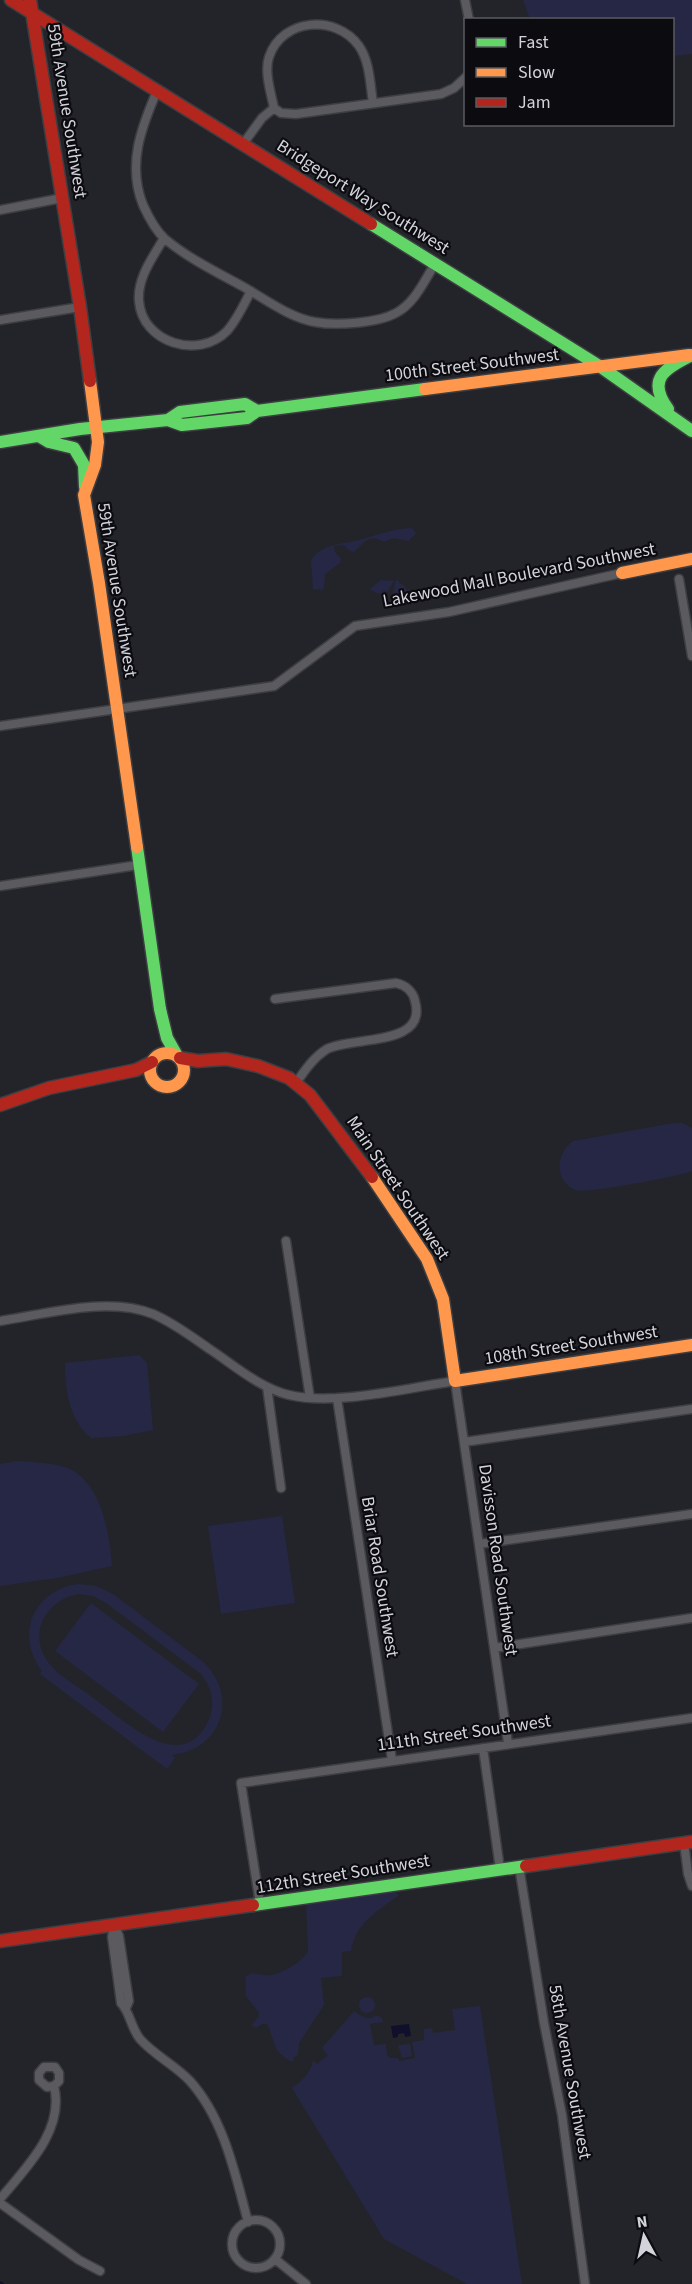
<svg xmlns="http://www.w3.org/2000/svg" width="692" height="2284" font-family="'Source Sans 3',sans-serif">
  <rect width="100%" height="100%" fill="#232429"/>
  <path fill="#262744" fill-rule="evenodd" d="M523,0H692V54L673,56L672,20L530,19Z
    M412,528L416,533L409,541L394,538L384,542C369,533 363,543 354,552L350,551L344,545L334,546L335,552L341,559L340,563L325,574L324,588L321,591L320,589L313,590L311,560C324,541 347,545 366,538C382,533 395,529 412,528Z
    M396,579L406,588L414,605L402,601L393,594Z
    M381,580L394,581L386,594V590L383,591L382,594L376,593L370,589Z
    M674,1123H682L692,1128V1171L687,1173C669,1177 589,1194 576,1190C553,1181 556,1153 573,1141Z
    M139,1355L147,1363L153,1430L124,1436L91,1438C69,1420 65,1390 65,1363Z
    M17,1461C31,1462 60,1463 72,1470C102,1487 110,1535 112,1566L57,1578L0,1586V1464Z
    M282,1516L295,1603L221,1614L208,1526Z
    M78,1584L96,1586L113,1594L202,1661C240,1695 222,1750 172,1755L175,1758L167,1769L40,1674L42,1671C14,1634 34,1590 78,1584ZM79,1594L93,1596L106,1603L201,1674C212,1688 216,1705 208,1722C181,1776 125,1721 96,1700C81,1688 57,1676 46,1659C28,1631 48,1599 79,1594Z
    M91,1603L199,1684L163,1732L55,1651Z
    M394,1891L398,1894V1896C377,1911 355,1924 351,1951L342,1952V1976L321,1978L324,2005L299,2043L298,2055L294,2057L293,2062C271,2052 276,2042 267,2024H262L256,2028L251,2025L258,2018L259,2013L246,1996V1976L252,1973C259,1974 265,1976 272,1975C283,1973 306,1960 308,1950L306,1904Z
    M359 2005a8 8 0 1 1 16 0a8 8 0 1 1-16 0Z
    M480,2006L522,2284H467L384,2239L292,2088C301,2082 312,2071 313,2060L317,2064L328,2055L322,2048L354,2011C361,2016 368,2022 376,2015L382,2018L383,2022L370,2024L374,2045L386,2044L387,2055L390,2058H398L399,2061L415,2058L412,2042L424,2040V2029L432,2028L433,2033L455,2030L452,2009Z
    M410,2044L412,2056L402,2058L398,2045Z"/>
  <path fill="#100f2c" d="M409,2024L411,2036L405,2037L404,2033L398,2034V2037L393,2038L391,2026Z"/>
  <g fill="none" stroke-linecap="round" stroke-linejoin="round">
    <path stroke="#100f2c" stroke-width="2" d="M0,2282L3,2284"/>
    <defs>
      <path id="street" d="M465,0L469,20
        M157,91C141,128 127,165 143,205C148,216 155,230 165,239C188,258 216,272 242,286C265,299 290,318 315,322C336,326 378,323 396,313C415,303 424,281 435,264
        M274,108C271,93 264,72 269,57C282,18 336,14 359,46C370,62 370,84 373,103
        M274,108L281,113L296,114L441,94L454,88L466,77
        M243,144L262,118L274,108
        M0,210L62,198
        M164,238C153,257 137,278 139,301C142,343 199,360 227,331C237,320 244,304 251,291
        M0,320L80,307
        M679,579L692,656
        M0,726L274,686L355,626L449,612L622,573
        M0,886L138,865
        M275,999L396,983C405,985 413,991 415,1001C428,1047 353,1036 327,1049C314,1057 305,1070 296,1083
        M286,1241L310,1398
        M0,1321C46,1314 108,1296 153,1314C174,1323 192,1337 211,1350C235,1366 260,1388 289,1395C335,1406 407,1388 455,1381L508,1743
        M267,1387L281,1488
        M337,1398L392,1760
        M464,1442L692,1409
        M479,1544L692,1514
        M494,1648L692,1618
        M483,1748L500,1869
        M684,1843L688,1874L692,1886
        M519,1866L544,2023L562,2115L585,2284
        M260,1904L241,1783L692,1718
        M114,1925L112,1937L121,2003C130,2012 131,2028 140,2039C154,2055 175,2065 190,2081C224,2119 235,2173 248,2222
        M114,1925L119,1936L129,2001L126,2008
        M0,2199C26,2168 65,2130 54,2086L59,2081V2073L55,2067H44L39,2073V2080L47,2087L54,2086
        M0,2203L79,2260L100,2271
        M232 2244a24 24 0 1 1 48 0a24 24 0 1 1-48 0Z
        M275,2259L306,2284"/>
      <path id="fast" d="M371,224L601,367L692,431
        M668,409C646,379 665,368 692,355
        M168,420L180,412L245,404L257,411
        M39,436L49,442L74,448L84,465L85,487
        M0,442L80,429L168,420L182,425L247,418L257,411L425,389
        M137,847L160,1009L167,1038L176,1054
        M253,1905L526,1866"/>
      <path id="slow" d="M90,381L98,442L95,465L84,495L99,583L137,847
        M425,389L689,355
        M622,573L692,559
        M150 1070a17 17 0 1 1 34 0a17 17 0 1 1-34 0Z
        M372,1177L427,1259L443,1299L455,1381L692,1345"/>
      <path id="jam" d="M11,0L371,224
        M30,0L80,307L90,381
        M180,1058L198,1061L226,1059L258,1066L289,1078L310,1095L372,1177
        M0,1105L49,1088L136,1070L152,1062
        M526,1866L692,1842
        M0,1941L253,1905"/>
    </defs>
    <use href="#street" stroke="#3d3e42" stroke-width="11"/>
    <use href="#fast" stroke="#3d3e42" stroke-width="15"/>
    <use href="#slow" stroke="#3d3e42" stroke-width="15"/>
    <use href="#jam" stroke="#3d3e42" stroke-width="15"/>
    <use href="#street" stroke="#5a5a5f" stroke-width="8"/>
    <use href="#fast" stroke="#63d668" stroke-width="12"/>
    <use href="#slow" stroke="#ff974d" stroke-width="12"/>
    <use href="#jam" stroke="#b3261e" stroke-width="12"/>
  </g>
  <g text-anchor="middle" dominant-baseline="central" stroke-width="4.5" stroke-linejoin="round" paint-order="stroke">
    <g font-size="18" fill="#d3d4db" stroke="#0b0b10">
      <text transform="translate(67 111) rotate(81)">59th Avenue Southwest</text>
      <text transform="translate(363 197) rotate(32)">Bridgeport Way Southwest</text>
      <text transform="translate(472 365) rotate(-7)">100th Street Southwest</text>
      <text transform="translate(519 575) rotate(-11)">Lakewood Mall Boulevard Southwest</text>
      <text transform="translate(117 590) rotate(81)">59th Avenue Southwest</text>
      <text transform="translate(398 1188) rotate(56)">Main Street Southwest</text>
      <text transform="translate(571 1345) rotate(-9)">108th Street Southwest</text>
      <text transform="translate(498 1560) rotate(82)">Davisson Road Southwest</text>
      <text transform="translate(380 1577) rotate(81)">Briar Road Southwest</text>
      <text transform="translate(464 1733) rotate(-8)">111th Street Southwest</text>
      <text transform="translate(343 1874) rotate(-9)">112th Street Southwest</text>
      <text transform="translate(570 2072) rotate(80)">58th Avenue Southwest</text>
    </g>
  </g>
  <rect x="464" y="18" width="210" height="108" fill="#0b0b10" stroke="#5b5b61" stroke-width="1.5"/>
  <rect x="476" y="38" width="30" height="9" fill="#63d668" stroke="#5b5b61" stroke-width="1.5"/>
  <text x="518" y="48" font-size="18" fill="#d3d4db">Fast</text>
  <rect x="476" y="68" width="30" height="9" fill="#ff974d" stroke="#5b5b61" stroke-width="1.5"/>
  <text x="518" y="78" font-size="18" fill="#d3d4db">Slow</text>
  <rect x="476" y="98" width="30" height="9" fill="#b3261e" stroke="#5b5b61" stroke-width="1.5"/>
  <text x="518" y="108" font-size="18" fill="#d3d4db">Jam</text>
  <g transform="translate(644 2236) rotate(352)" stroke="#0b0b10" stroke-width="4.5" paint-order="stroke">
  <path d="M0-4.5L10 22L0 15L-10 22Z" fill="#d3d4db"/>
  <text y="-9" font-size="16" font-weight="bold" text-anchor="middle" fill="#d3d4db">N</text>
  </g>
</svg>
